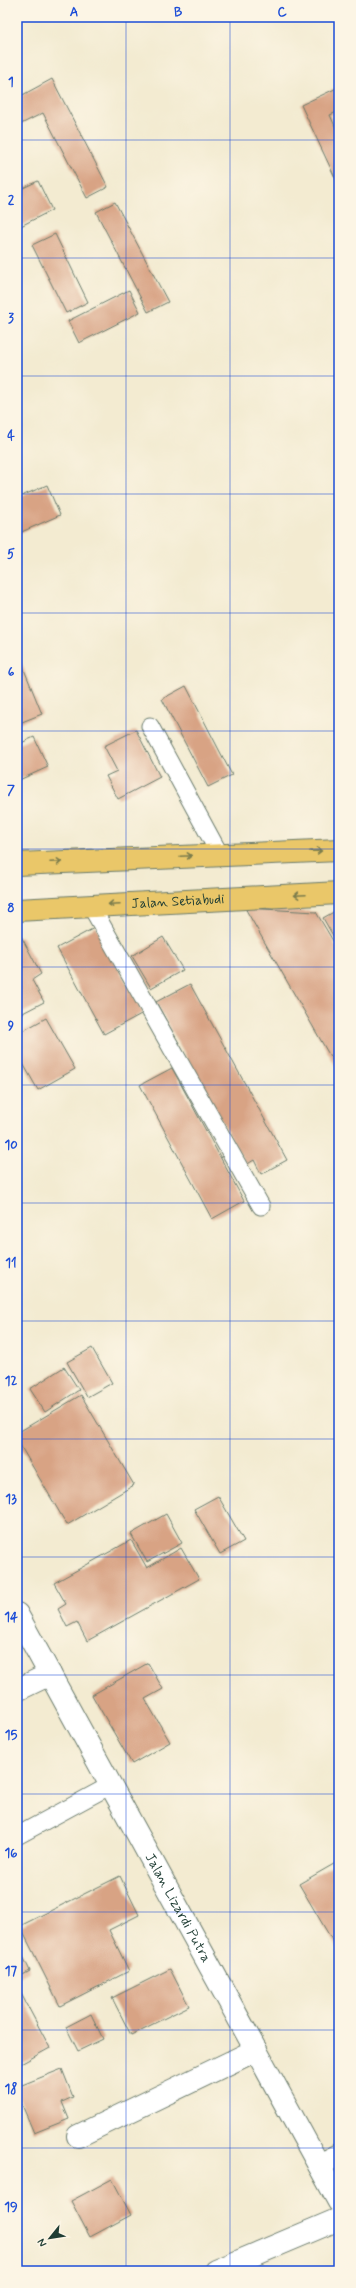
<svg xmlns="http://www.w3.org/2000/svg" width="356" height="2288" font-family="Mynerve,sans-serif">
  <rect width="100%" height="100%" fill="#fcf5e5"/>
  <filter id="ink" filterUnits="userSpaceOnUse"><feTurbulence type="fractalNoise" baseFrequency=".025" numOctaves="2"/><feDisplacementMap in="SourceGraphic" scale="8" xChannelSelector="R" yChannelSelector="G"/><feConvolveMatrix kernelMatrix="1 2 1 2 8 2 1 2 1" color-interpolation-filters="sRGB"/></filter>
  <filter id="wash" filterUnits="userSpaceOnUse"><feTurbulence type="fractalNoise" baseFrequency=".012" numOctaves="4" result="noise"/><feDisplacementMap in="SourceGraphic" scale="16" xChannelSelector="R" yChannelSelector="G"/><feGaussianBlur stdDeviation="0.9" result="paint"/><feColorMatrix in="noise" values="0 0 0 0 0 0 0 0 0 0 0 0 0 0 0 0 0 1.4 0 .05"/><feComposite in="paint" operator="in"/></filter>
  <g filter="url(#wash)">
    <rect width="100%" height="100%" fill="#f3ebd1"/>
    <g id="blocks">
      <path fill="#d8a384" d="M52,79L108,187L87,198L43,113L17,126V98Z
        M339,87V111L330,115L339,135V186L301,105Z
        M17,176L23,188L38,181L52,210L17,228Z
        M115,202L168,302L148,312L96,212Z
        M55,234L88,302L66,313L32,245Z
        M129,290L140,312L79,343L68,321Z
        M47,485L60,515L17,534V498Z
        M17,652L42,714L17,724Z
        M186,686L232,775L208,787L162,699Z
        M136,730L160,777L118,799L106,776L117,771L104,746Z
        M34,737L48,767L17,781V745Z
        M245,908L316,912L339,951V1072Z
        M339,909V946L323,918Z
        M96,927L143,1013L104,1034L57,948Z
        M21,936L41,974L32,980L44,1002L17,1016V938Z
        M163,937L183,970L151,988L132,956Z
        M190,984L287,1160L261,1174L254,1160L246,1165L156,1002Z
        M46,1018L75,1069L38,1090L17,1053V1034Z
        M172,1068L244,1201L212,1219L140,1085Z
        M92,1348L112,1383L87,1397L67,1362Z
        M64,1367L79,1390L45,1412L30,1389Z
        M81,1395L134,1485L67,1525L17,1440V1433Z
        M218,1496L244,1541L220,1554L194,1509Z
        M166,1514L182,1543L147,1562L131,1534Z
        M131,1540L147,1568L181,1548L199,1579L87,1641L77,1622L67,1627L58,1609L66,1604L54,1583Z
        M148,1663L163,1689L145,1699L170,1742L132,1764L92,1695Z
        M339,1861V1952L299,1884Z
        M120,1876L139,1915L109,1930L129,1971L60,2006L20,1926Z
        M17,1944L30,1971L17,1978Z
        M170,1969L189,2006L131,2035L112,1998Z
        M17,1986L50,2048L17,2066Z
        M91,2014L103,2039L78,2051L66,2027Z
        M62,2069L73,2097L62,2102L69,2119L34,2133L17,2093V2087Z
        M112,2179L131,2215L90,2237L71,2201Z"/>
    </g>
  </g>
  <g filter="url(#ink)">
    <use href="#blocks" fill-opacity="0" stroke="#697a6b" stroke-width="1"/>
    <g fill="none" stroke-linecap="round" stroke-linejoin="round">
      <defs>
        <path id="service" d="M150,726L220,855
          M91,906L261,1206
          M17,1836L111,1785"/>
        <g id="minor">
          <path id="s1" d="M17,1614L339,2202"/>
          <path d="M17,1690L50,1674"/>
          <path d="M78,2136L256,2050"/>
          <path d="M319,2165L339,2155"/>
          <path d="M216,2271L339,2219"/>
        </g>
        <g id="primary">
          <path d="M17,864L339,850"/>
          <path id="s2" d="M17,910L339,893"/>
        </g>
      </defs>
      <use href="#service" stroke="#697a6b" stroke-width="19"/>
      <use href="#minor" stroke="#697a6b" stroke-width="24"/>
      <use href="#primary" stroke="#697a6b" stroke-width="24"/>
      <use href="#service" stroke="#fff" stroke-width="17"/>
      <use href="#minor" stroke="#fff" stroke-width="22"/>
      <use href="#primary" stroke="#eac769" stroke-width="22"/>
    </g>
    <defs><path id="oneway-shaft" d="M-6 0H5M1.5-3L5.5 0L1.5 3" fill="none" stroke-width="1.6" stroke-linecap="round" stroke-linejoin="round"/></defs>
    <g stroke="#7a7b4c">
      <use href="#oneway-shaft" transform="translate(316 851) rotate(-2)"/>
      <use href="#oneway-shaft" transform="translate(186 856) rotate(-3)"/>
      <use href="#oneway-shaft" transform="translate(56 862) rotate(-3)"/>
      <use href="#oneway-shaft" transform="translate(300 895) rotate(177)"/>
      <use href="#oneway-shaft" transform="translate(114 904) rotate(177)"/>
    </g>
  </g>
  <path fill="none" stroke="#1d4ed8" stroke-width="1" stroke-opacity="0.55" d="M126,17V2271M230,17V2271M17,140H339M17,258H339M17,376H339M17,494H339M17,613H339M17,731H339M17,849H339M17,967H339M17,1085H339M17,1203H339M17,1321H339M17,1439H339M17,1557H339M17,1675H339M17,1794H339M17,1912H339M17,2030H339M17,2148H339"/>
  <g text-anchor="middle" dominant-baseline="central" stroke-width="3" stroke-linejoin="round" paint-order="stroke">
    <g font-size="14" fill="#1f3d34" stroke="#fcf5e5">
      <text stroke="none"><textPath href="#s2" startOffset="161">Jalan Setiabudi</textPath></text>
      <text stroke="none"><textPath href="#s1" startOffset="335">Jalan Lizardi Putra</textPath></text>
    </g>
  </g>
  <rect width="356" height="2288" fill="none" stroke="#fcf5e5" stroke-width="44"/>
  <g transform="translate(50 2238) rotate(240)" stroke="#fcf5e5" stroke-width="3" paint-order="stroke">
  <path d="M0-3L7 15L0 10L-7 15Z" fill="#1f3d34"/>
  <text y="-6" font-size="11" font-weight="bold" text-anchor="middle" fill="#1f3d34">N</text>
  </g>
  <rect x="22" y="22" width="312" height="2244" fill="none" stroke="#1d4ed8" stroke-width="1.5"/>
  <g font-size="13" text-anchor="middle" font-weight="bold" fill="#1d4ed8">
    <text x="74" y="16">A</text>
    <text x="178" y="16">B</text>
    <text x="282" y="16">C</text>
    <text x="11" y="86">1</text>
    <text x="11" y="204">2</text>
    <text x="11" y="322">3</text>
    <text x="11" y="440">4</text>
    <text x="11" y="558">5</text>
    <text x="11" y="676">6</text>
    <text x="11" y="794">7</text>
    <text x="11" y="912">8</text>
    <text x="11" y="1030">9</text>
    <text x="11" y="1149">10</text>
    <text x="11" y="1267">11</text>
    <text x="11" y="1385">12</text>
    <text x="11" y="1503">13</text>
    <text x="11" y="1621">14</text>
    <text x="11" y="1739">15</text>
    <text x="11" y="1857">16</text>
    <text x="11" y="1975">17</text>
    <text x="11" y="2093">18</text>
    <text x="11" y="2211">19</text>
  </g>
</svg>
